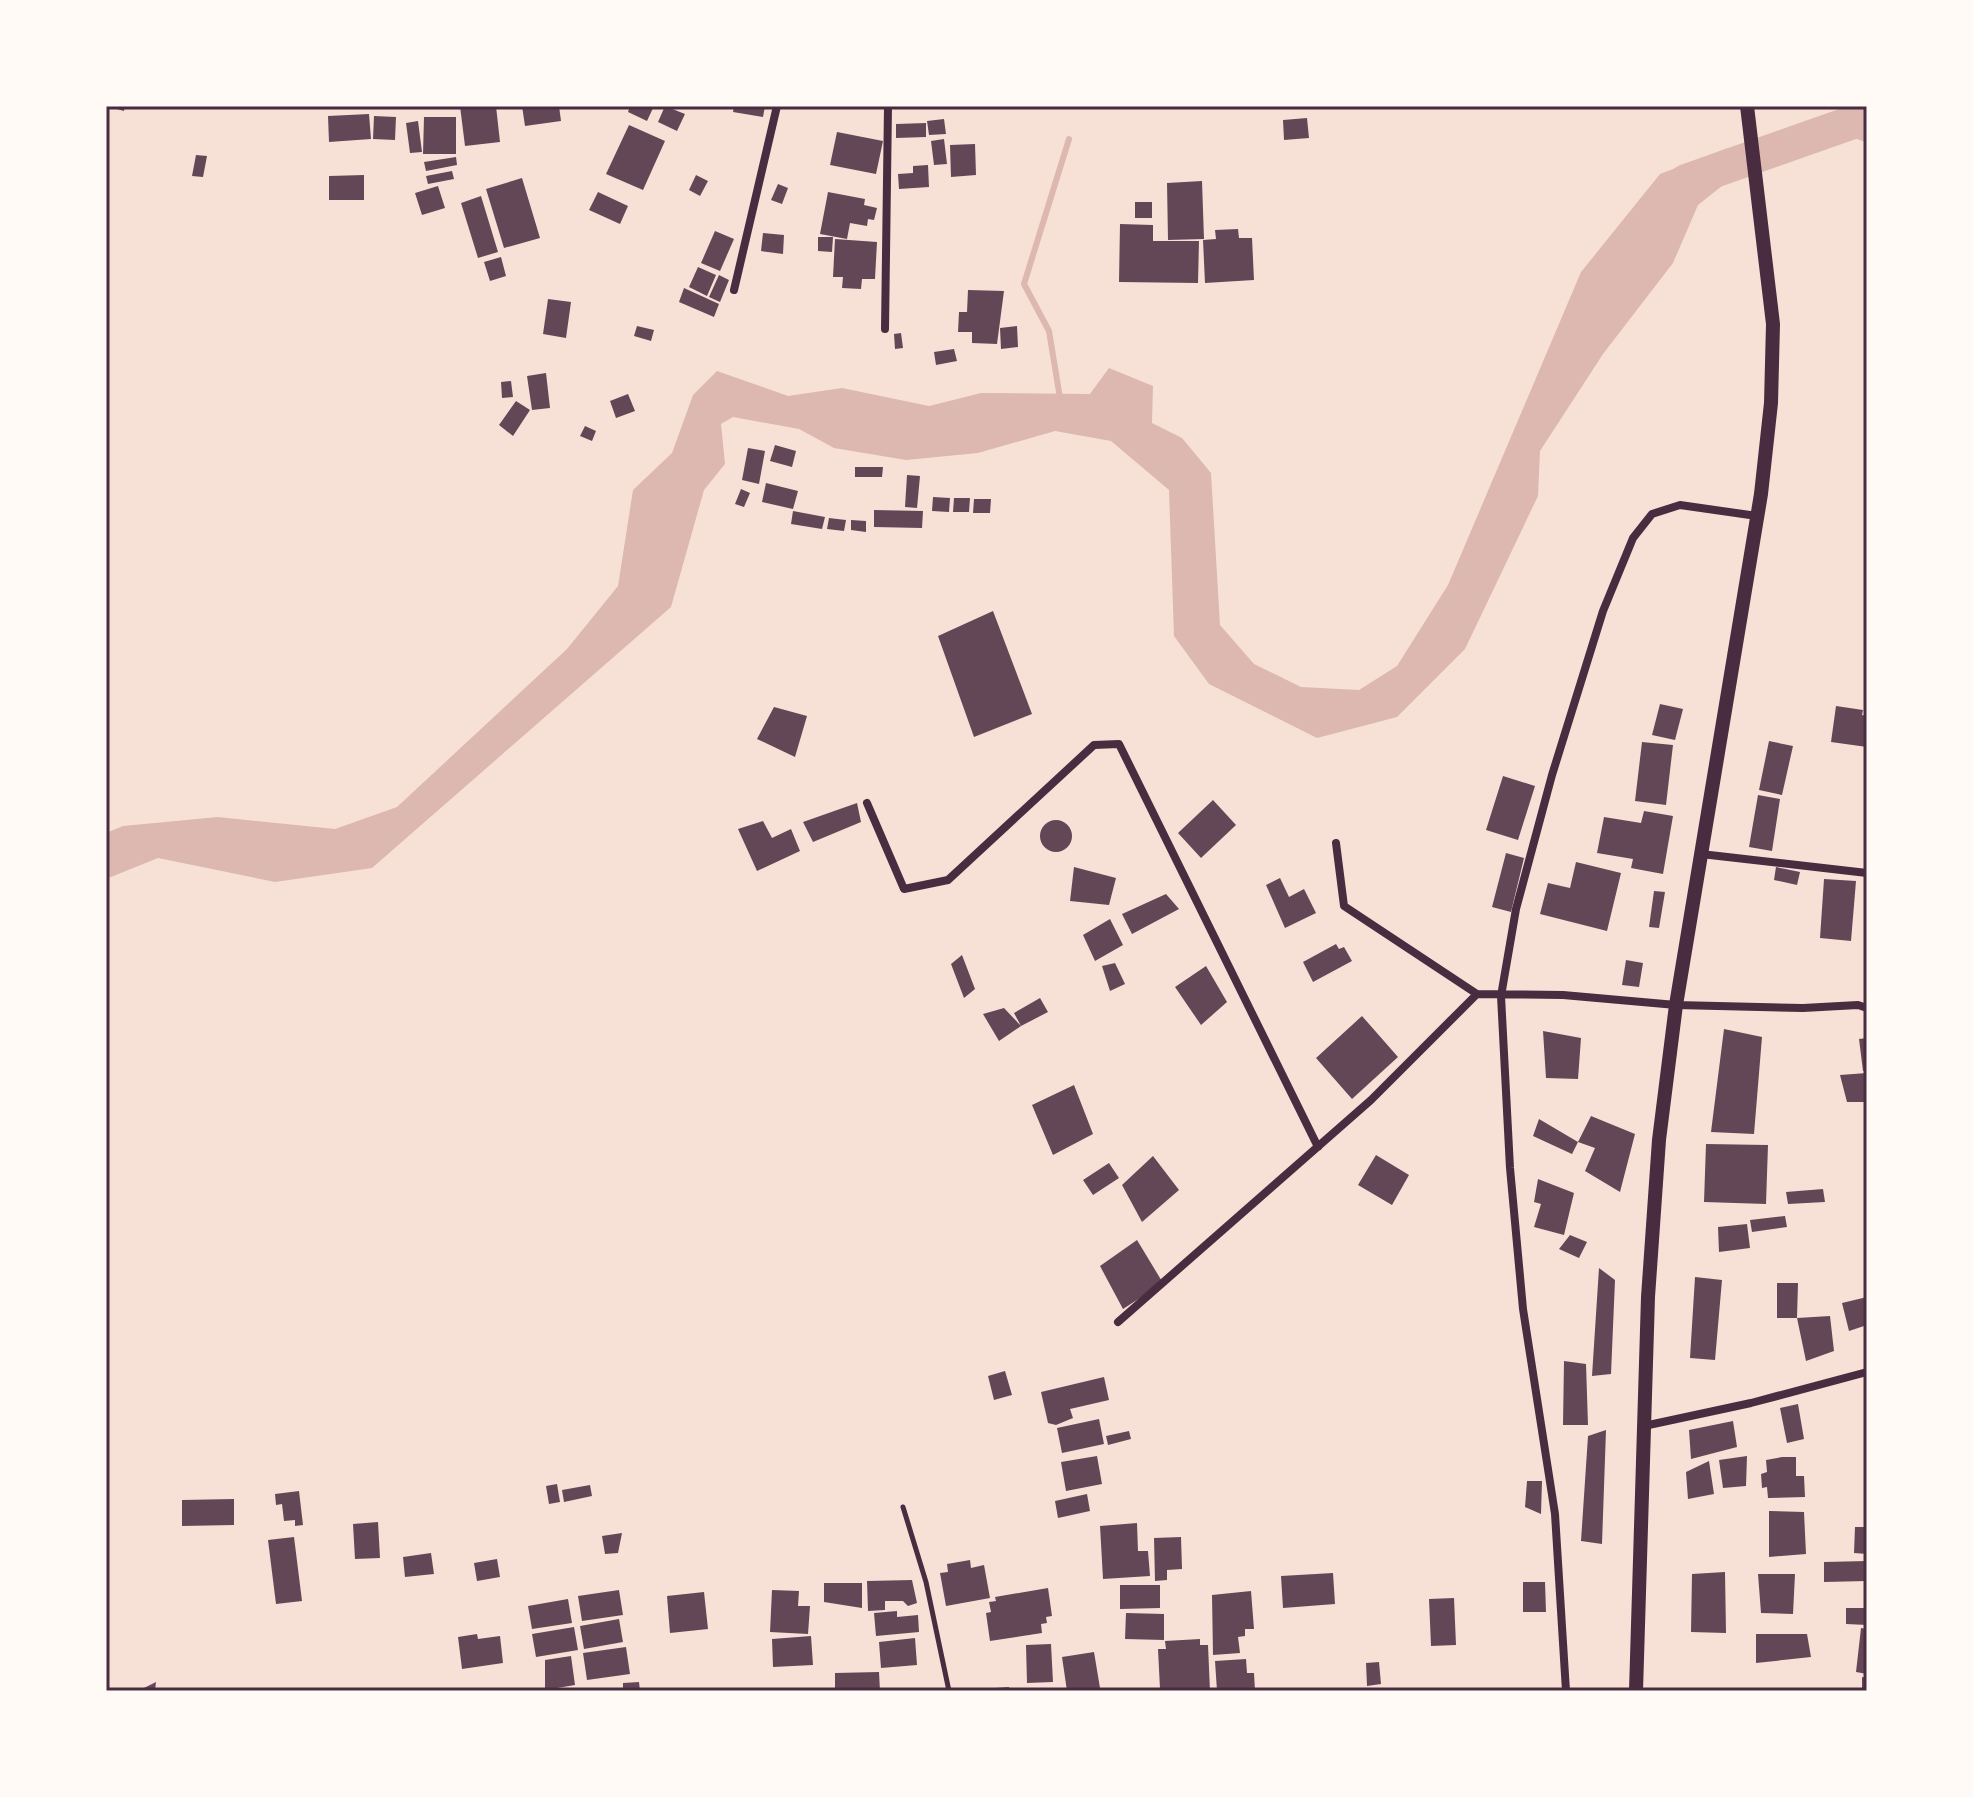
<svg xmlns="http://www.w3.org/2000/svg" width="1973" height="1797" font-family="'PT Sans',sans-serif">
  <rect width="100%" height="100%" fill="#f7e1d7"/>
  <path fill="#dcb8b0" d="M1867,111V143L1858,139L1852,115Z
    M1728,148L1732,178L1698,205L1673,263L1603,354L1540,451L1538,496L1465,649L1397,717L1317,738L1209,684L1174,636L1169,490L1111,441L1055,431L978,453L906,460L834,448L799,429L733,417L721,424L725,464L704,490L671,607L372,868L275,882L158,858L106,879V833L123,826L218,817L335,829L397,807L567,649L618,586L633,490L672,453L693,395L717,371L788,396L842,388L929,406L981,393L1090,394L1109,368L1153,386L1152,423L1182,438L1211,473L1220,625L1254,664L1301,687L1359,690L1397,666L1448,585L1581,272L1660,174Z"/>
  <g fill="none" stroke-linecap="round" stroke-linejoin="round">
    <path stroke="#dcb8b0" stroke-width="6" d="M1060,398L1049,331L1024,284L1069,139"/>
    <path stroke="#dcb8b0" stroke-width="34" d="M1686,181L1856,121L1867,124"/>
  </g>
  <path fill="#644757" d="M106,106H125L124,111Z
    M460,106H496L500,142L465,146Z
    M522,106H559L561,121L525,126Z
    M630,106H654L647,121L628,112Z
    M665,106L685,114L677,131L658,122Z
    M734,106H765L763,117L733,112Z
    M369,114L371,139L329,142L328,116Z
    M374,116L396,117L395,140L373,139Z
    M424,117H456V154H423Z
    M1307,118L1309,138L1284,140L1283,120Z
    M944,119L946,134L929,135L927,121Z
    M418,121L422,152L410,153L406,123Z
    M926,123V137L896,138V124Z
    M629,125L665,141L643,190L606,174Z
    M837,132L883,141L876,174L830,165Z
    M944,139L947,164L934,165L931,141Z
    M975,144L976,175L951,177L950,145Z
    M196,155L207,156L203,177L192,176Z
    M456,157L457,165L426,171L424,162Z
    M928,165L929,187L899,189L898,174L913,173V166Z
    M452,171L454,179L428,184L426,176Z
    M364,175V200H329V176Z
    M696,175L708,181L700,196L689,190Z
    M522,178L540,238L504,248L486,189Z
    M1202,181L1204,239L1168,240L1167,183Z
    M778,184L788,188L782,204L771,200Z
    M438,186L445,208L422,215L415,193Z
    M598,192L628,206L620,224L589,210Z
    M828,192L865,199L864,205L877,208L874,220L868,219L867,226L850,223L847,239L820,234Z
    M481,196L498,252L478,258L461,203Z
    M1135,202H1152V218H1135Z
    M1120,224L1153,225V241H1199L1198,283L1119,282Z
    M1238,229L1239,238H1252L1254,280L1205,283L1203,240L1216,239L1215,230Z
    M715,231L734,239L720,271L701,263Z
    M763,233L784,235L783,254L761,251Z
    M818,237H833L832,252L818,251Z
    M835,239L877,242L875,279H862L861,289L842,288L843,277H833Z
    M501,257L506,276L490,281L484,262Z
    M698,267L716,275L707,296L689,287Z
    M719,275L729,280L720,302L709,297Z
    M684,288L719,304L714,317L679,302Z
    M968,290L1004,291L997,344L972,343V332H958L959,312H967Z
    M548,299L571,302L566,338L543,334Z
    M637,326L654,330L651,341L634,336Z
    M1017,326L1018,347L1001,349L1000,328Z
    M901,333L903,348L895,349L894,334Z
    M954,349L957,361L936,365L934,352Z
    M546,373L550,408L532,410L527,376Z
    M511,381L513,397L502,398L501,382Z
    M628,394L635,411L616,418L610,401Z
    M516,401L530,410L513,436L499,425Z
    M585,426L596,431L592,441L580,436Z
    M775,445L796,451L792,467L770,461Z
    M748,448L765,451L759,484L742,480Z
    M855,467H883L882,477H855Z
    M907,475L920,476L917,508L905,507Z
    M766,483L798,491L793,509L762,502Z
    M741,489L750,493L744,507L735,504Z
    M933,497L950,498L949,512L932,511Z
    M954,498H970L969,512H953Z
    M974,499H991L990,513H973Z
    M874,510L923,511L922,528L874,527Z
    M793,511L825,517L822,529L791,524Z
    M829,518L846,520L844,531L827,529Z
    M851,520L866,521V532L851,530Z
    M993,611L1032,714L974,737L938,636Z
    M1660,704L1683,709L1675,740L1652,735Z
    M1836,706L1863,710L1862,715L1867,716V747L1831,742Z
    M774,707L807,716L795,757L757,739Z
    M1769,741L1793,746L1782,795L1759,790Z
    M1642,742L1673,745L1666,805L1635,801Z
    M1503,776L1535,786L1518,840L1486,830Z
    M1758,795L1780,799L1772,851L1749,847Z
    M1213,800L1236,825L1201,858L1178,833Z
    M857,803L861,822L813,842L803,822Z
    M1644,811L1673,816L1663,874L1631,868L1633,859L1597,853L1604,817L1641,823Z
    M1040 836a16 16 0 1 1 32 0a16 16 0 1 1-32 0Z
    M763,821L772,838L791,829L800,851L757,871L738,829Z
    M1506,853L1524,858L1511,912L1492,907Z
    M1576,862L1621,873L1607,931L1540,914L1548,883L1570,888Z
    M1074,867L1116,878L1109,905L1070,901Z
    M1776,867L1800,872L1797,885L1774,880Z
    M1280,878L1289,897L1304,889L1316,913L1285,928L1266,885Z
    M1824,879L1856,881L1851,941L1820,938Z
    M1654,891L1665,892L1659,928L1649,927Z
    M1166,894L1179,909L1132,934L1122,914Z
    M1110,919L1123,945L1095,961L1083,935Z
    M1336,944L1339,949L1344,947L1352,961L1313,982L1303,962Z
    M962,955L975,989L964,998L951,964Z
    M1626,960L1643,963L1639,987L1622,985Z
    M1115,963L1125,984L1110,991L1102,966Z
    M1206,966L1227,1002L1201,1025L1175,987Z
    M1040,998L1048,1012L1021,1026L1014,1013Z
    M1004,1008L1021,1026L999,1041L983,1014Z
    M1362,1016L1398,1057L1352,1099L1316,1058Z
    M1724,1029L1762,1037L1754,1134L1711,1132Z
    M1543,1031L1581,1038L1578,1079L1546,1078Z
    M1867,1038V1070L1863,1071L1859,1039Z
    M1867,1073V1102H1847L1840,1075Z
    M1074,1085L1093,1134L1053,1155L1032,1105Z
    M1591,1116L1635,1134L1620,1192L1585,1171L1595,1148L1578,1142L1572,1154L1533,1136L1539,1119L1578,1142Z
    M1706,1144L1768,1145L1766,1204L1704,1202Z
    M1376,1155L1409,1175L1392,1205L1358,1185Z
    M1153,1156L1179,1190L1142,1222L1122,1185Z
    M1109,1163L1119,1178L1093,1195L1083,1180Z
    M1538,1179L1574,1193L1564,1235L1534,1227L1541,1204L1534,1202Z
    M1823,1189L1825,1202L1788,1204L1786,1192Z
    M1785,1216L1787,1227L1752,1232L1750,1220Z
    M1747,1224L1750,1248L1719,1252L1718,1227Z
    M1570,1235L1587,1242L1579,1258L1559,1249Z
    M1137,1240L1163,1283L1123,1309L1100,1266Z
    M1599,1268L1615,1280L1611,1374L1592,1376Z
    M1695,1277L1722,1280L1715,1360L1690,1358Z
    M1777,1283H1798L1797,1318L1830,1316L1834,1351L1806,1361L1797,1318H1777Z
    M1867,1297V1325L1849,1331L1842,1303Z
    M1564,1361L1586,1364L1588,1425H1563Z
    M1005,1371L1012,1395L994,1400L988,1376Z
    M1104,1377L1109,1400L1070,1409L1073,1418L1056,1425L1048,1423L1041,1392Z
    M1798,1404L1804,1439L1787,1443L1780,1408Z
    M1099,1419L1104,1444L1062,1453L1057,1428Z
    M1733,1421L1737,1447L1691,1459L1689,1430Z
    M1606,1430L1602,1544L1581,1541L1588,1436Z
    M1129,1431L1131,1439L1108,1445L1106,1436Z
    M1097,1456L1102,1484L1066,1491L1061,1462Z
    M1747,1456L1746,1486L1723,1488L1719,1460Z
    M1782,1457H1796V1476H1804L1805,1497L1768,1498L1767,1487L1762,1488L1761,1474L1767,1472L1766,1460Z
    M1709,1461L1714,1494L1688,1499L1686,1472Z
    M1527,1481H1542L1541,1514L1525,1507Z
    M557,1484L560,1502L549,1504L546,1486Z
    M590,1485L592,1496L564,1502L562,1490Z
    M299,1491L303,1525L295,1526V1520L284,1521L282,1504L276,1505L275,1494Z
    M1087,1494L1090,1511L1058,1518L1055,1501Z
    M234,1499V1525L182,1526V1500Z
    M1769,1511L1804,1512L1806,1554L1769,1557Z
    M378,1522L380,1558L355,1559L353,1524Z
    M1137,1523L1138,1551H1148L1150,1576L1103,1579L1100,1526Z
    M1855,1527H1867V1554L1854,1553Z
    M622,1533L618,1553L605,1554L602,1536Z
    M294,1537L302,1601L276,1604L268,1540Z
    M1181,1537L1182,1569L1167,1570V1580L1155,1581L1154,1538Z
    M431,1553L434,1574L405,1577L403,1557Z
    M497,1559L500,1577L477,1581L474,1563Z
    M970,1560L971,1568L984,1565L990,1598L946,1606L940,1573L948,1572L947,1564Z
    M1867,1561V1581L1824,1582V1562Z
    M1725,1572L1726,1633L1691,1632L1692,1574Z
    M1333,1573L1335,1604L1283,1608L1281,1576Z
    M1758,1574H1795L1793,1614L1761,1613Z
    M912,1580L917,1603L908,1606L903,1601H885V1610L868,1611L867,1581Z
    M1523,1582H1545L1546,1612H1523Z
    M824,1583H862V1608L824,1602Z
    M1120,1585H1160V1608L1120,1609Z
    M1048,1588L1052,1616L1046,1617L1047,1623L1041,1624L1042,1633L990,1641L986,1613L991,1612L989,1602L996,1601L995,1597Z
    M619,1590L623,1615L582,1621L578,1596Z
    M772,1590L799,1591L798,1606H810L808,1634L770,1632Z
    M1251,1591L1254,1629H1245V1636L1238,1637L1240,1653L1213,1655L1212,1595Z
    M704,1592L708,1629L670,1633L667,1596Z
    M1454,1598L1456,1645L1431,1646L1429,1599Z
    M568,1599L572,1623L532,1629L528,1606Z
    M1846,1608H1867V1625L1846,1624Z
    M897,1611V1617L918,1615L919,1632L876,1636L874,1613Z
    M1126,1613L1164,1614V1640L1125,1639Z
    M619,1619L623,1642L584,1649L580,1626Z
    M574,1627L578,1650L536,1657L532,1634Z
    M1861,1628L1867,1629V1674L1856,1672Z
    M477,1634L478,1639L500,1636L503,1663L462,1669L458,1637Z
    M1756,1634H1807L1811,1657L1756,1663Z
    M811,1636L813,1665L773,1667L772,1639Z
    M915,1638L917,1665L881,1668L879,1642Z
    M1200,1639V1645H1208L1210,1691L1160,1689L1158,1649H1166L1165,1641Z
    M1051,1644L1053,1682L1027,1683L1026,1645Z
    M626,1647L630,1674L587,1680L583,1653Z
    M1094,1652L1100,1688L1067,1691L1062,1657Z
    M571,1656L575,1685L545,1690V1660Z
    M1246,1659L1247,1673H1254L1255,1691H1217L1215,1661Z
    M1379,1662L1381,1684L1367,1686L1366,1663Z
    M879,1672L880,1691H835V1673Z
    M1862,1677L1867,1678V1691H1862Z
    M156,1682L155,1691H138Z
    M639,1682L640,1691H623V1683Z
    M1009,1687L1010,1691H981V1689Z"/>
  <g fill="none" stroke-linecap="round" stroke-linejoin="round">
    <path stroke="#4a2c40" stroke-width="5" d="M903,1507L926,1582L949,1691"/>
    <path stroke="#4a2c40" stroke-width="8" d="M734,290L777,106
      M885,329L888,106
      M867,803L904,889L948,880L1094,745L1119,744L1318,1147
      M1336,843L1344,906L1477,994L1563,995L1676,1005L1803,1008L1858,1005L1867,1008
      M1701,854L1867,873
      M1118,1322L1371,1100L1477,994
      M1644,1426L1751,1403L1867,1372
      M1566,1691L1555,1514L1523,1309L1510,1168L1501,996L1516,909L1552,775L1603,611L1633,538L1652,514L1680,505L1757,516"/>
    <path stroke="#4a2c40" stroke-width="14" d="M1636,1691L1648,1297L1659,1140L1676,1005L1761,494L1771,403L1773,324L1747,106"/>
  </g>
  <rect width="1973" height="1797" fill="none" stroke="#fffaf5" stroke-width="216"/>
  <rect x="108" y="108" width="1757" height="1581" fill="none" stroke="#4a2c40" stroke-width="3"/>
</svg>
